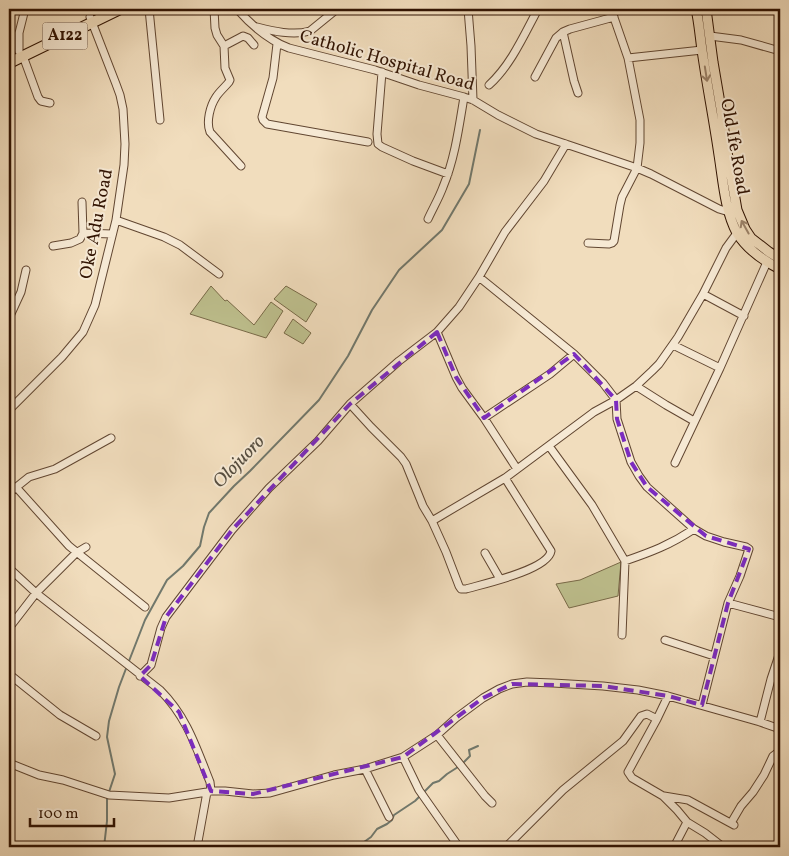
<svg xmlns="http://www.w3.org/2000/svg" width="789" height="856" font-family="Vollkorn,serif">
  <rect width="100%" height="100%" fill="#f1ddbd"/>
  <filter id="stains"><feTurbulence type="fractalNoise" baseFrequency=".004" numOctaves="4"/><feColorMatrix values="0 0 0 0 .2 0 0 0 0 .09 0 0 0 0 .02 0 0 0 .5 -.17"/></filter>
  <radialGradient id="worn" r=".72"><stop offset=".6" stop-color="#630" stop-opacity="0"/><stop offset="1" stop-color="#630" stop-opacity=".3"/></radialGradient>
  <path fill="#bec08e" stroke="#786a48" d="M211,286L225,301L227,300L254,325L271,302L283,311L266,338L190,314Z
    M286,286L317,304L306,322L274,299Z
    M293,319L311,333L303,344L284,333Z
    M621,562L618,596L569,608L556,584L580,580Z"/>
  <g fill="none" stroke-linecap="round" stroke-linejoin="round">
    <path stroke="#71786c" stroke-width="2" d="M129,661L145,620L167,580L183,566L200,546L204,527L209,513L234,486L250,471L319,400L348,356L372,310L399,270L442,230L469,184L480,130
      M462,764L470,756L469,750L478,746
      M104,847L107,821V798L115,774L107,737L109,721L119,687L127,666
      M357,847L371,837L377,829L387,824L392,820L394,815L415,801L433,783L439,781L447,774L458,767"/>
    <defs>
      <path id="minor" d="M149,9L160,120
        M214,9L215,28L217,35L224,46L225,68L230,80L229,82C225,87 219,92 216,97C210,106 206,122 210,132L241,166
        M237,9C252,26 268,40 289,48L375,70L419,85L464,97L473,100L498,115L536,134L637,168L651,174L719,209L729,212
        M468,9L471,46L473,100
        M257,27C273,31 293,36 310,31L337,9
        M563,32L574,81L578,93
        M710,36L741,40L780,51
        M277,44L273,78L262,117L263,120L267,124L368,142
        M224,46L243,36L248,38L254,45
        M19,51V33L25,9
        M23,56L38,97L41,101L50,103
        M628,58L702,50
        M382,72L377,134L378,144L382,147L413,161L448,174
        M535,77L556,38L563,32L570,29L614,17
        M489,85C511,65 524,35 538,9
        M428,219C433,208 439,198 443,187C455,158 459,127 464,97
        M116,220L164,237L180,245L219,274
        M83,233L112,234
        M588,243L609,244L612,243L614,241L620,205L622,197L637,168L640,143V120L628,58L611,9
        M53,246L71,243L80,239L83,233L82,202
        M479,277L574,354L603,383L616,400L617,419L631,462L639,476L647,487L694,529L706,536L724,542L746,547L749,549L740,576L728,603L702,705
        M703,294L744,316
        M9,318L21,292L26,270
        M437,332L456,377L462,388L484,418L517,469
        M673,345L720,368
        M636,386L666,405L694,421
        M350,404L371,427L401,457L406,464L423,506L432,521L446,552L459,586L461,589H466C483,584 548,570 551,551L505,478
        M9,410L62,357L83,332L95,305L116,220L124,165L125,144L123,109L120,95L116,84L90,17
        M484,418L550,374L574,354
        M549,446L592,505L625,561L622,635
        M675,463L720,368L767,262
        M16,487L69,546L145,607
        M9,493L29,477L55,469L111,438
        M432,521L505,478L594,412L616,400L636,386L652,371L659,364L678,337L703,294L726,248L737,233
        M485,553L500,579
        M625,561C651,552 670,545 694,529
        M9,568L36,593L160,690C187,717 196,747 210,782L211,791
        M728,603L780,617
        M9,628L36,593L76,553L86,547
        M665,640L714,656
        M9,674L60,715L96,736
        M140,676L151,665L161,628L166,617L232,530L269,488L318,441L350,404L399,361L437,332L459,307L479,277L505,232L544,181L566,144
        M668,696L657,719L628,772L632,778L663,796L677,810L687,822L705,833L723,847
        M760,722L771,679L780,652
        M437,735L485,796L492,803
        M403,757L419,790L459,847
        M9,763L39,775L63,780L109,795L169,798L207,792L211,791H225L253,794L270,793L334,775L365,769L403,757L437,735L456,718L483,698L499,689L512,684L527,682L553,683L603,686L638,690L668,696L760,722L780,729
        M365,769L389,817
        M664,796L688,800L734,825
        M731,823L741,806L753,792L764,775L773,756L777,753L780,756
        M197,847L207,792
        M506,847L563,790L623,741L641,716L647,714L657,719
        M674,847L687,822"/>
      <path id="major" d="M696,9C699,22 700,36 702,50C707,85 714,120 719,155C723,180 725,211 737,233C747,249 764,261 780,269
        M706,9L713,62L721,109L727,152L737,210L745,229L751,238L769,252L780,259"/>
      <path id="highway" d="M9,63L120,9"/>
    </defs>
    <use href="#minor" stroke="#614631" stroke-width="9"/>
    <use href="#major" stroke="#311302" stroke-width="11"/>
    <use href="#highway" stroke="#311302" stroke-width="12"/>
    <use href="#minor" stroke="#f6e9d4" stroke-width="7"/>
    <use href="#major" stroke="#f1ddbd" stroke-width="9"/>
    <use href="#highway" stroke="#f1ddbd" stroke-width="10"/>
  </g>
  <defs><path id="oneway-shaft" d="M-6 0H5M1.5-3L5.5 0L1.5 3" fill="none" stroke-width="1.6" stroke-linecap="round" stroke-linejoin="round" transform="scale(1.25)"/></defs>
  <g stroke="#9b8269">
    <use href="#oneway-shaft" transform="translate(706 74) rotate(81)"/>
    <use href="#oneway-shaft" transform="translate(745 227) rotate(-119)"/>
  </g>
  <path fill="none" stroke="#7b2cbf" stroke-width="4" stroke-dasharray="10 6" stroke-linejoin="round" d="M437,332L456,377L484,418L574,354L616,400L617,419L631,462L647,487L706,536L749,549L728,603L702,705L668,696L603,686L512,684L483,698L403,757L253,794L211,791L179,712L140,676L151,665L166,617L232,530L350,404Z"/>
  <g text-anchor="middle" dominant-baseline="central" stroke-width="4" stroke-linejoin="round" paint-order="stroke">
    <rect fill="#f6e9d4" stroke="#6c5341" stroke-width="1" x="42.5" y="22.5" width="45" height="27" rx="4"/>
    <g font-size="16" font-weight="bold" fill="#311302">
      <text x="65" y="36">A122</text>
    </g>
    <g font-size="18" fill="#311302" stroke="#f6e9d4">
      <text transform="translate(387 61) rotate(16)">Catholic Hospital Road</text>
      <text transform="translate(734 147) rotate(80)">Old Ife Road</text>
      <text transform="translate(97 224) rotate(-79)">Oke Adu Road</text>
    </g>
    <g font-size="19" font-style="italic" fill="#564e40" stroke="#f6e9d4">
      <text transform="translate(239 462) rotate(-46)">Olojuoro</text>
    </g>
  </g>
  <rect width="789" height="856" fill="none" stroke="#f1ddbd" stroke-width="30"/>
  <rect x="10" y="10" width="769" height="836" fill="none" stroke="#311302" stroke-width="2.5"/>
  <rect x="15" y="15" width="759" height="826" fill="none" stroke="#311302"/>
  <path d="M30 818v8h84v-8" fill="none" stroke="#311302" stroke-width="2.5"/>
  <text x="38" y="818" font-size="15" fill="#311302" stroke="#f6e9d4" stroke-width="4" paint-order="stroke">100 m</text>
  <rect width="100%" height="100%" filter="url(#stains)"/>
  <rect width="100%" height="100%" fill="url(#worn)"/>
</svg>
